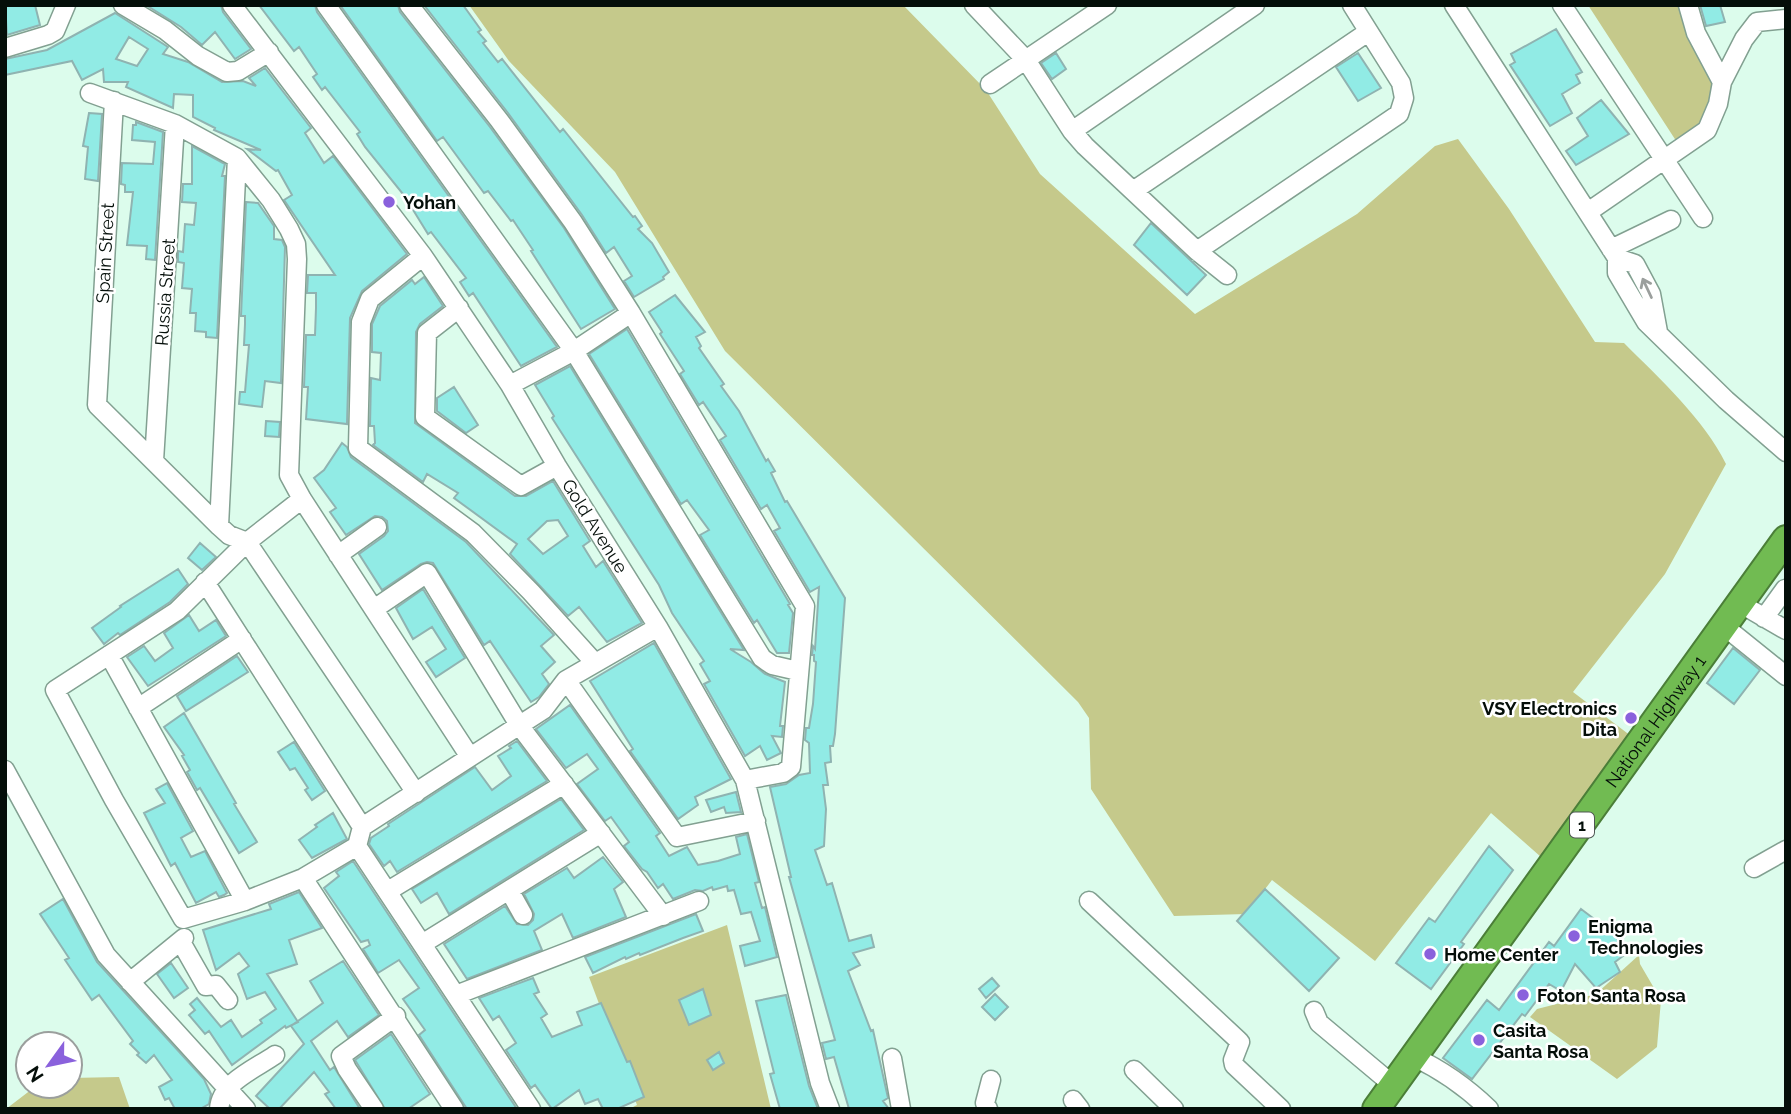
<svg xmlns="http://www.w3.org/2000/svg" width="1791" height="1114" font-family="Raleway,sans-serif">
  <rect width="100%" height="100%" fill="#dcfcec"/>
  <path fill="#c5c98b" d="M469,5H903L986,90L1040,174L1195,314L1357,214L1435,146L1458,139L1509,209L1595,342L1624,343C1659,378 1704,419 1726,464L1665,574L1573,692L1631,736L1541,857L1491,813L1375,961L1272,880L1246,914L1174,916L1091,789L1089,718L1078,702L725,351L615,172L509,61Z
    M1588,5H1688L1719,84L1717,109L1682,150Z
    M727,925L771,1109H629L637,1105L589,977Z
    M1639,955L1640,964L1661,1000L1657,1047L1617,1079L1530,1017L1537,1009L1596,994Z
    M119,1077L130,1109H6L36,1086H70V1078Z"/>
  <path fill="#91ebe5" stroke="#8fb3b1" stroke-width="2" fill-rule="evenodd" d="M5,5H35L40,25L7,35Z
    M146,5H221L223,12L251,49L235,59L215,32L202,45L181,27Z
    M259,5H315L317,12L557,347L521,366L473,293L469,296L460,282L466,278L431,232L428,234L410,205L411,204L365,147L357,134L360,132L325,87L322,90L313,77L317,74L299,47L294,51Z
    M340,5H398L400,12L490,127L564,228L615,309L581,329L531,251L533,250L513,220L511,221L488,191L484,193L443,137L437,141Z
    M424,5H463L481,30L478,32L486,41L483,43L498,62L502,59L560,132L563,129L633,217L635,216L642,226L638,229L652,243L669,272L663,277L664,279L634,297L624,281L632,276L614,247L606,253L582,215L508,113Z
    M1700,5H1720L1725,22L1706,26Z
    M115,13L168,47L163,54L188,62L222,82L243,81L256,86L249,78L265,68L311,128L305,133L324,163L333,156L407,254L362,291L350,318L347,424L306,419L308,387H304L306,335H315L316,308V293H307L308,275H335L284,200L292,195L278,170L276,171L247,149L261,150L214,130L215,128L193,117V95L174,94L173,108L126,87L128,82H104L103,69L82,80L72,61L5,75V59L47,50ZM129,37L148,49L137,66L116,59Z
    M1556,29L1582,72L1576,75L1580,83L1562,94L1572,113L1550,126L1510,65L1515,62L1511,54Z
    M1056,53L1066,69L1052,79L1041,63Z
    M1358,53L1381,88L1358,101L1336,67Z
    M1601,100L1629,134L1576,165L1566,151L1588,136L1577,118Z
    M89,113L102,114L98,181L85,179L88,147L83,146Z
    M136,122L163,132L155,260L146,259L147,246L127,245L133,192H125V185L121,184L122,163L153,164L155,142L132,140L133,125H136Z
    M192,146L225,164L222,176H225L217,338L206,337V332L195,331L196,313H190L192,289L182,288L184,263L178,262V251L183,252L185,224L194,225L196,203L182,202L183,184H192Z
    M246,202L258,203L274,226V239L282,240L285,247L281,383L265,381L262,407L239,404L240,392H245L249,345H244L245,324V316H241Z
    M1151,223L1206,275L1187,295L1134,245Z
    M424,277L443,306L420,324L416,332L415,423L515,496H526L553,481L590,541L583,546L596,567L603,561L642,623L607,642L579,607L568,616L510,554L517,544L454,498L458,493L427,474L423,482L373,445L375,443L374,426H370L371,378L380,380L381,353L372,352V324L380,306L412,280L415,284ZM558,520L568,536L543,554L528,539L547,521Z
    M675,295L705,332L696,337L701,346L699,348L724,384L721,386L739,411L766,461L768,459L775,471L771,473L785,502L787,501L845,598L835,734L833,746H830L831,762L825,763L828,785H823L826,809L824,846L815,850L827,885L832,883L849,941L871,935L874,947L853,953L860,965L848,971L871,1031L873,1030L888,1098L883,1101L889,1109H849L834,1057L826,1059L822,1043L835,1040L789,877H791L770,787L786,784L799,775L810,773L809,743L805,740L806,728H809L813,704L816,662L814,661V655H812L813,646L815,649L819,587L810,592L774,531L780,528L767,505L761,509L720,440L726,436L703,402L699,405L680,374L684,371L660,334L662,332L649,312Z
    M627,329L790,604L788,605L793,613L789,653H777L757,620L754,623L700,535L709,530L687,500L681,504L589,354Z
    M570,366L744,650L730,649L751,662L765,674L785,682L780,726H783L782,737L772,736L781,753L767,760L760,746L745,756L704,684L710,681L700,664L704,661L672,613L659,585L552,418L554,416L535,385Z
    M454,387L478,425L466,433L437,411V398Z
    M266,421L280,422L279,437L265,436Z
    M342,443L347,447L351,457L466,542L554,635L541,646L555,662L542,674L549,684L539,697L531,702L490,641L484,645L433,563L427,562L421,564L382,590L359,554L384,536L388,531L387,521L382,517L375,516L346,535L330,512L336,508L314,478L324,470Z
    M200,543L216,557L202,570L188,558Z
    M178,569L188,584L170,602L120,635L118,633L104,644L92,628L121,607L120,606Z
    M423,589L465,658L436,677L426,662L446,649L432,627L413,639L396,608Z
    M189,615L199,631L216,620L226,636L148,686L127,657L144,646L155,661L173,648L164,633Z
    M654,643L731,779L695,797L698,805L678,819L630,751L633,749L590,681Z
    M1733,648L1760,670L1734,704L1707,683Z
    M237,656L248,672L186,711L177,696Z
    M570,705L660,833L656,836L669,856L687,847L698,865L718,861L740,854L736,837L747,834L759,882L755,883L762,908L765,907L777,957L745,966L740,946L760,941L751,912L741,914L734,890L728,891L727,886L713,890L712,887L703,891L695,890L673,899L663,884L658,888L647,872L642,869L624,846L629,842L611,817L605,821L577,784L598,769L587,754L566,768L536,729Z
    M184,713L236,803L234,804L257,842L239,853L200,788L197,790L187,772L190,770L182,756L184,755L164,727Z
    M517,741L547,781L397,872L390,861L384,866L369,844L371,838L389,826L388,824L475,767L492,790L511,776L498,756L511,748L509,746Z
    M294,742L325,791L312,800L305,790L308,788L295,768L290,770L278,752Z
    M167,783L193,831L181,838L191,857L205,851L227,893L224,895L219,897L216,892L196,903L175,863L171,866L144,813L165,803L156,789Z
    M736,792L741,812L726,813L724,807L711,812L706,800Z
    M561,799L584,830L449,914L437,893L421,903L412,889Z
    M333,813L347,839L312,858L299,840L317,827L315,825Z
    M1489,846L1513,870L1461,942L1464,944L1431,989L1396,963L1429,918L1435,922Z
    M603,857L623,882L614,889L626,917L573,938L562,914L534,931L542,950L467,979L444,944L505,906L517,924L528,925L533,920L534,914L524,894L567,868L574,878Z
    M353,861L517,1109H467L419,1035L425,1030L403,999L419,988L399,960L378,973L363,949L370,945L368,940L361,942L324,888L339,876L336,872Z
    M1265,889L1339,958L1309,991L1237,921Z
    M299,892L322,928L289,940L297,964L267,974L298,1022L286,1028L285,1026L232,1065L209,1031L205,1034L189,1015L195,1010L190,1004L197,998L221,1027L231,1020L242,1037L262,1023L260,1020L276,1009L265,992L247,999L238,974L249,966L239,953L216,970L203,930L271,909L269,904Z
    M63,899L97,962L204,1079L211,1094L209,1104L200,1109H175L169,1098L165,1100L159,1087L172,1080L164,1069L154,1055L146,1063L137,1055L139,1053L130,1044L133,1041L99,995L92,1000L65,960L69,958L40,914Z
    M1581,909L1614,934L1627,953L1615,962L1620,972L1596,988L1575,964L1561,991L1549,984L1525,1016L1522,1014L1472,1079L1443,1058L1487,1000L1499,1010L1549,942L1554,946Z
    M696,914L703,931L683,938L640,955L639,953L626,959L625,957L593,973L585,957Z
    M343,961L379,1015L348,1037L337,1021L311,1041L330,1070L334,1067L360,1109H336L325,1094L329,1092L314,1072L279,1109H270L256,1096L304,1044L291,1026L323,1003L310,981Z
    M171,963L188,988L174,998L157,974Z
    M533,978L539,992L534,994L547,1014L541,1018L552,1037L582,1025L577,1012L601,1003L627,1062L630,1061L644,1097L617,1109H603L598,1099L585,1104L579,1090L552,1109L535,1085L531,1088L506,1050L516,1043L499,1016L493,1020L479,998Z
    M992,978L999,986L986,998L979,989Z
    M703,989L711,1015L689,1025L679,1000Z
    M995,994L1008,1007L995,1020L982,1007Z
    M786,995L809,1086L818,1109H780L770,1074L774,1073L756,1001Z
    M391,1034L430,1094L408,1109H385L355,1060Z
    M719,1052L724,1063L713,1070L707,1060Z"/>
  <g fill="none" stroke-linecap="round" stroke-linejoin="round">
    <defs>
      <path id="minor" d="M123,5L165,30L198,56L227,72L238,71L269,52
        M232,5L423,256L510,385L557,466L658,627L745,780L820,1083L830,1109
        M326,5L574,351L762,658L772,665L798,671
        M409,5L499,120L573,222L631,313L805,606L791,767L783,773L745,780
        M974,5L1026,60L1072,131L1085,146L1197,251L1227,275
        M1454,5L1617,258V273L1646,322L1726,400L1786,452
        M1562,5L1703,218
        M1688,5L1696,33L1722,82
        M5,48L48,35L55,31L66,5
        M990,84L1107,5
        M90,93L175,124L237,158L271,200L289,229L296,244L297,259L289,475L302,499L470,757
        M114,101L97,405L219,526L229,535L247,542L416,793
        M1072,131L1255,5
        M1133,191L1368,32
        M1588,212L1707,130L1718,104L1722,82L1744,39L1757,22L1786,19
        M1611,249L1671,220
        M1197,251L1399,114L1404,98L1401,83L1352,5
        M423,256L370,299L361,322L358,448L473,533L531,592L595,663
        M1617,258L1635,264L1651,294L1658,332
        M459,308L427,333L425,417L521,486L557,466
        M510,385L574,351L631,313
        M154,461L175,124
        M302,499L247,542L177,611L55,690L114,800L183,919L245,901L303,878L357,846L362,827L543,710L566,680L658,627
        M219,526L237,158
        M338,555L377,527
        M205,582L362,827
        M1741,604L1786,630
        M374,609L427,573L519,725L663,916
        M1764,618L1785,589
        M1725,627L1786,676
        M109,655L245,901
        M566,680L677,837L756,821
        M138,708L242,639
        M5,770L106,955L246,1109
        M357,846L531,1109
        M1754,868L1786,850
        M303,878L454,1109
        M509,890L523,915
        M388,891L564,784
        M1089,901L1238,1040L1240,1042L1233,1060L1234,1065L1281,1109
        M181,942L206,986L216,985L228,1000
        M422,944L601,833
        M130,982L184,938
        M456,995L699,901
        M1314,1011L1319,1023L1393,1085
        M1414,1057C1442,1070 1466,1087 1489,1109
        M892,1058L901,1109
        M1134,1070L1174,1109
        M1073,1100L1080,1109
        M219,1109C221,1082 255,1069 275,1055
        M374,1109L347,1069L341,1056L396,1016
        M988,1109L985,1103L991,1080"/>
      <g id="highway">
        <path id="s1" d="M1376,1109L1786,539"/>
      </g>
    </defs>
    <use href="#minor" stroke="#82a091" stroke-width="21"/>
    <use href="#highway" stroke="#4b7e38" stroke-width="30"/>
    <use href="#minor" stroke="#fff" stroke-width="18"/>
    <use href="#highway" stroke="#71bb52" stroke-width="26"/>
  </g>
  <defs><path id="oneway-shaft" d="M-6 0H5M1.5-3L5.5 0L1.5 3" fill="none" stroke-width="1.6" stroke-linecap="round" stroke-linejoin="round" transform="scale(1.75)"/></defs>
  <use stroke="#9b9f9d" href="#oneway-shaft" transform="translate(1647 288) rotate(-115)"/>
  <g fill="#8a61dc" stroke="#fff" stroke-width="2.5">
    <circle cx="389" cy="202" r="7"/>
    <circle cx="1631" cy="718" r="7"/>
    <circle cx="1574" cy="936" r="7"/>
    <circle cx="1430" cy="954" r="7"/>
    <circle cx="1523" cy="995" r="7"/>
    <circle cx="1479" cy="1040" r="7"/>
  </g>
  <g text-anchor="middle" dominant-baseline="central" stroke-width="5" stroke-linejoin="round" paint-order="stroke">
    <rect fill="#fff" stroke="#4f5653" stroke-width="2" x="1570" y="812.5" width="24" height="25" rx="5"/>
    <g font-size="16" font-weight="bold" fill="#040e09">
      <text x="1582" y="825">1</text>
    </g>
    <g font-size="18" font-weight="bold" fill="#040e09" stroke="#fff" text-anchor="start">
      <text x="403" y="202">Yohan</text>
      <text x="1617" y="708" text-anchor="end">VSY Electronics<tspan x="1617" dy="21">Dita</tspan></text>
      <text x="1588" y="926">Enigma<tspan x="1588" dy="21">Technologies</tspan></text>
      <text x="1444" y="954">Home Center</text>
      <text x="1537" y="995">Foton Santa Rosa</text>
      <text x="1493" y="1030">Casita<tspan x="1493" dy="21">Santa Rosa</tspan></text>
    </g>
    <g font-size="18" fill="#040e09" stroke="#fff">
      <text transform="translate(105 253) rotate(-87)">Spain Street</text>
      <text transform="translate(165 292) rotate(-86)">Russia Street</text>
      <text transform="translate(595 526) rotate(58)">Gold Avenue</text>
      <text stroke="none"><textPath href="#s1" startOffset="478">National Highway 1</textPath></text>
    </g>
  </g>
  <rect width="1791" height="1114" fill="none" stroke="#040e09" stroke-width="14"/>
  <g transform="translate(49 1065) rotate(237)"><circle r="33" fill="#ffffff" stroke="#9b9f9d" stroke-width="2"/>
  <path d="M0-5L12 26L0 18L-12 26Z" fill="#8a61dc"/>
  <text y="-10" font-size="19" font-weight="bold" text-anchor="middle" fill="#040e09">N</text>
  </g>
</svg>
